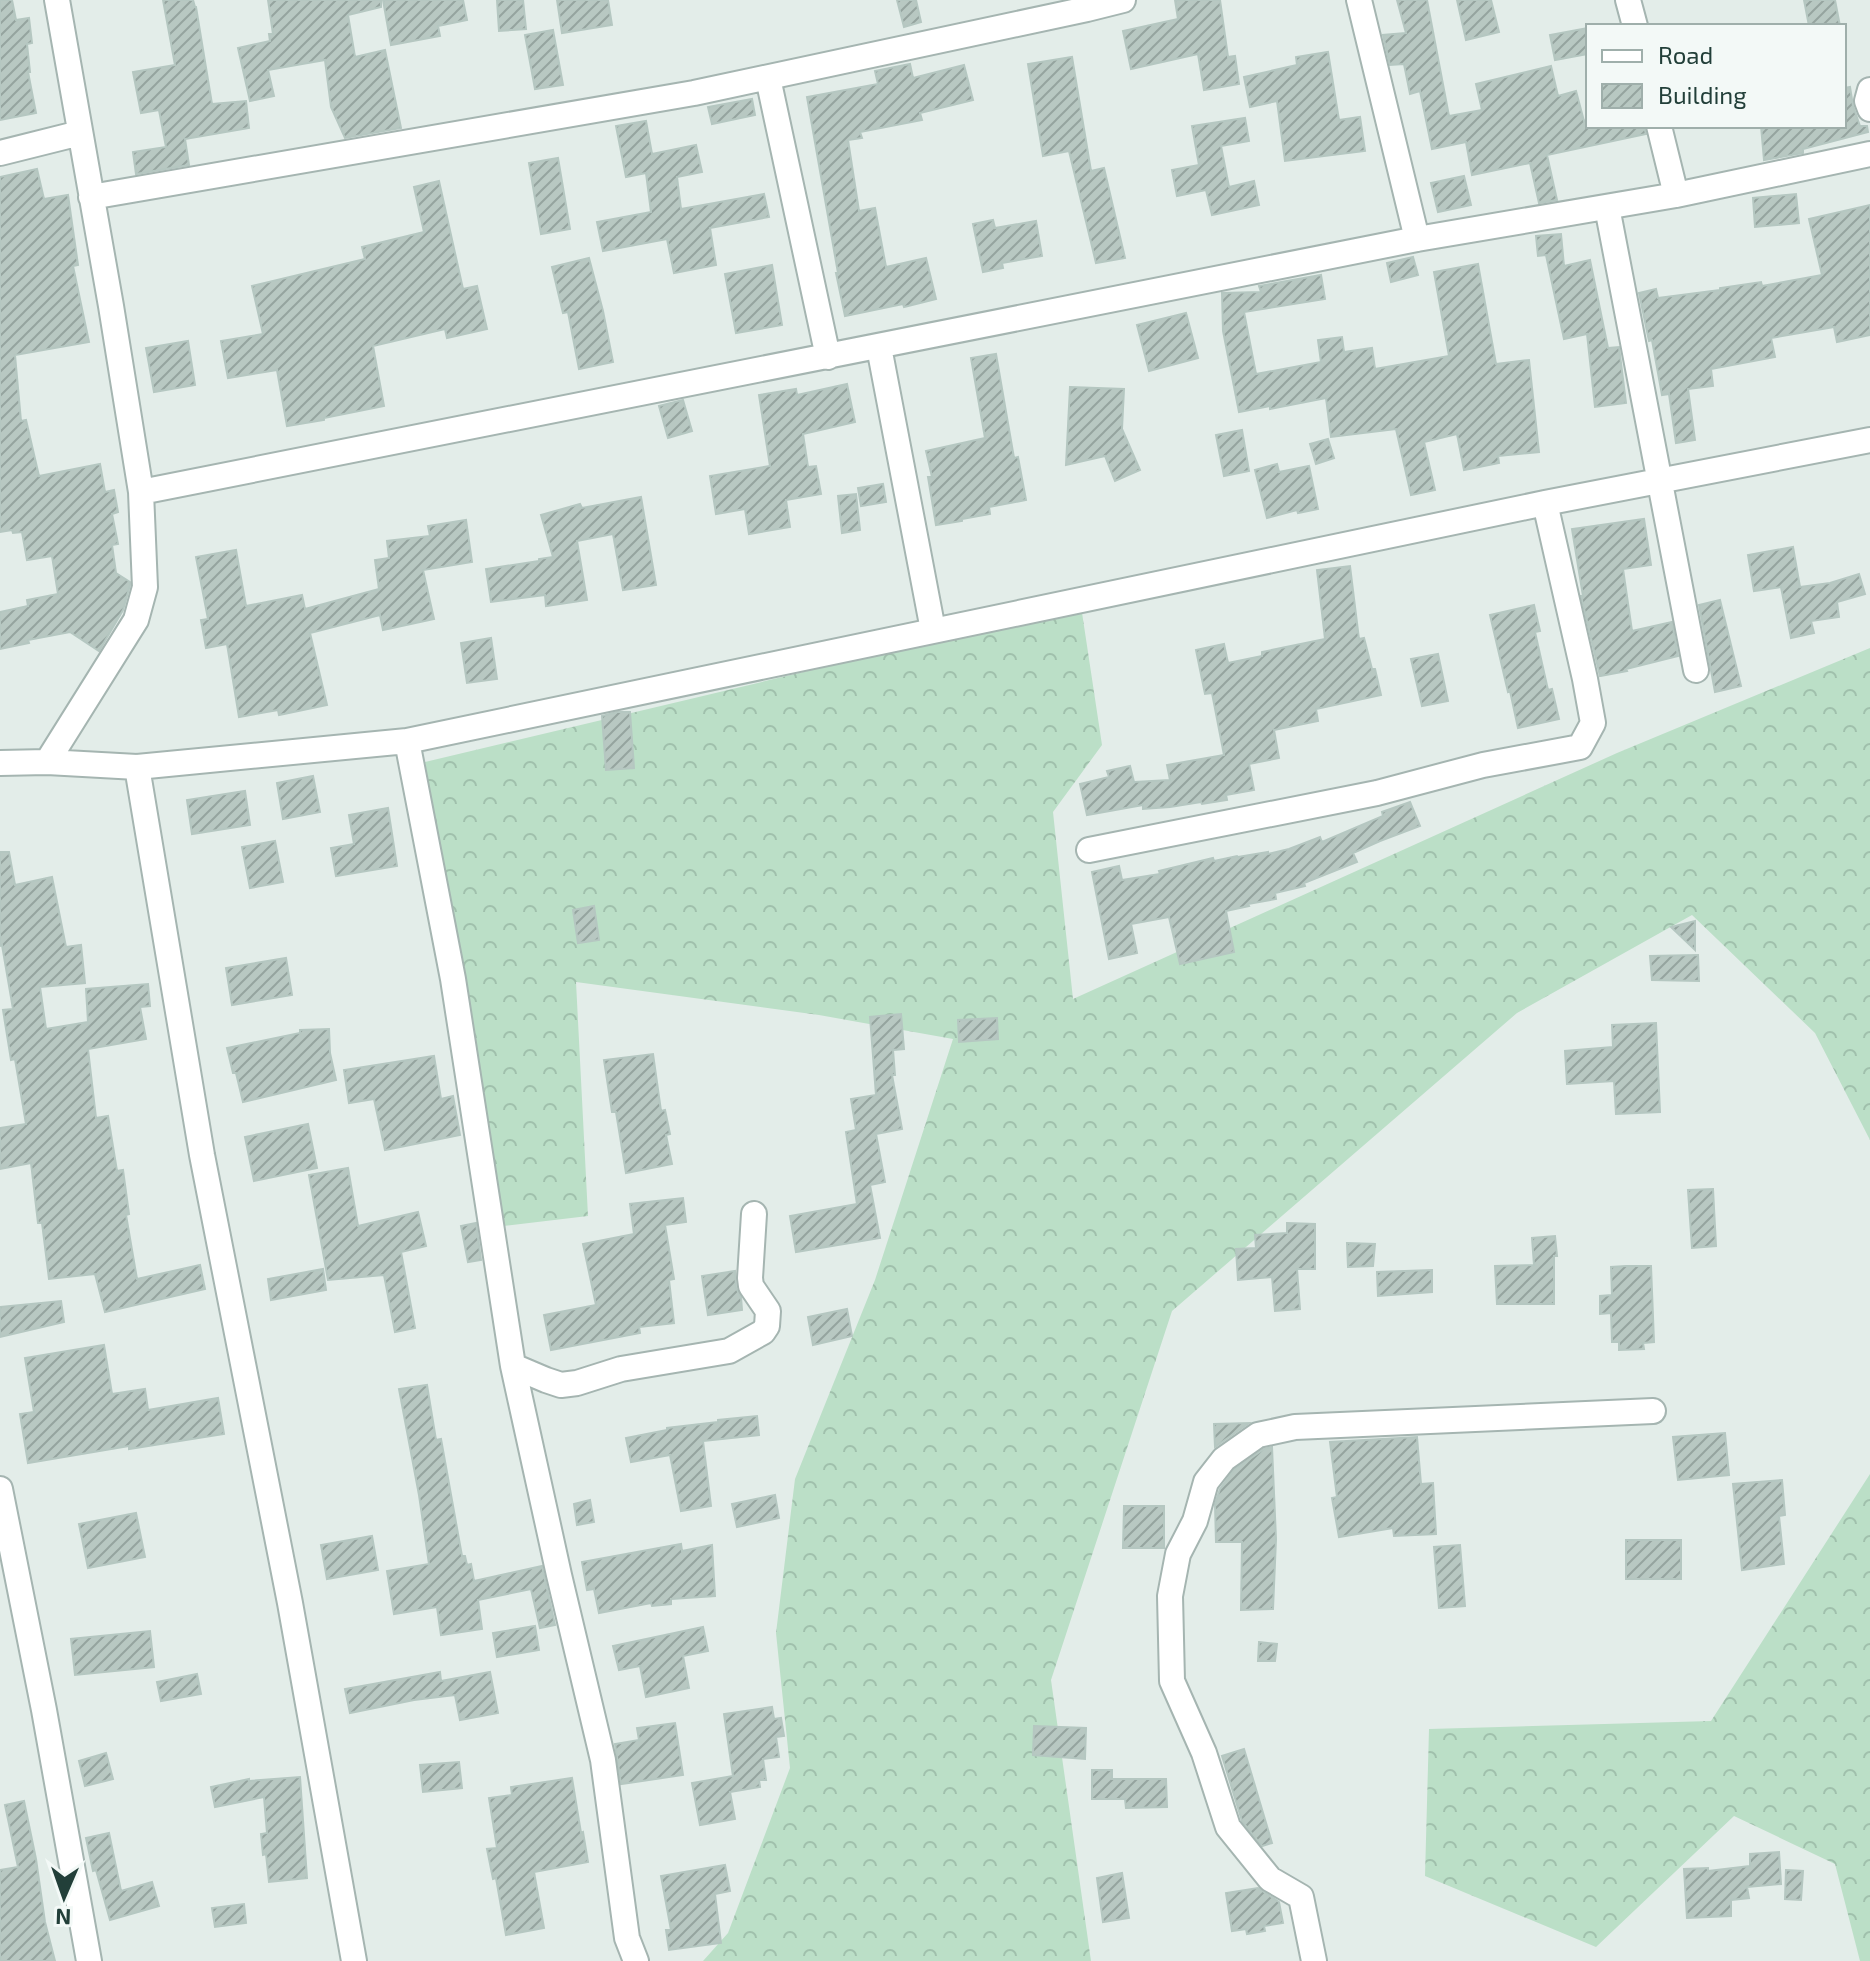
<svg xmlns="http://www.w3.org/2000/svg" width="1870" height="1961" font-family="'Exo 2',sans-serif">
  <defs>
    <pattern id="forest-crowns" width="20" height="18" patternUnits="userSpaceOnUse" patternTransform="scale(2)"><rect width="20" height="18" fill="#bbdfc7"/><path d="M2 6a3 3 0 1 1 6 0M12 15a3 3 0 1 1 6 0" fill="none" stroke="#a0c0ac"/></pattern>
    <pattern id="building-hatch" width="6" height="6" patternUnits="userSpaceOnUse" patternTransform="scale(2)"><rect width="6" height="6" fill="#b8c8c2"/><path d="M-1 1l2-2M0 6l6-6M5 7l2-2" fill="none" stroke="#95a49f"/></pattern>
  </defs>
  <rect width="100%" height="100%" fill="#e3ede9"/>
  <path fill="url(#forest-crowns)" d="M1081,606L1102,745L1053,812L1073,999L1617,753L1870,648V1140L1815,1033L1692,915L1517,1013L1172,1311L1051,1680L1091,1961H703L728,1933L790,1768L776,1633L795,1479L875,1280L953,1039L819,1015L576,982L588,1216L503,1226L425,762Z
    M1870,1474V1961H1860L1835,1864L1734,1816L1596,1947L1425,1876L1429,1729L1711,1721Z"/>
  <path fill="url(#building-hatch)" stroke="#b5c7c1" stroke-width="2" d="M0,0H12L16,20L29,18L32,43L27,44L30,72H28L36,113L0,120Z
    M163,0H193L195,7H196L212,104L246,101L249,128L185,139L189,165L136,174L133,152L166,147L159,110L141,113L133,72L175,65Z
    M268,0H381V7L348,15L355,57L385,50L401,128L345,138L331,107L325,60L268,70L274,96L250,101L238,48L270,41L269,34H273Z
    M383,0H463L467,20L438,26L440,36L391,45Z
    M497,0H523L526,29L499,31Z
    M557,0H608L612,25L562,33Z
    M897,0H916L921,22L904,27Z
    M1175,0H1220L1228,57L1235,56L1239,84L1204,90L1198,54L1131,69L1123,31L1178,19Z
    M1397,0H1427L1449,116L1482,110L1476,84L1551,66L1558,96L1576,91L1584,121L1588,120V126H1644L1646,134L1547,155L1557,200L1539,203L1530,163L1472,175L1466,142L1432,149L1420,91L1410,94L1404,64L1390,65L1383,35L1406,33Z
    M1457,0H1491L1499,32L1466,40Z
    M1804,0H1835L1840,26H1809Z
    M1588,28V54L1555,60L1550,35Z
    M553,30L563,85L535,89L525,35Z
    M1328,52L1339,120L1360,117L1365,151L1285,161L1277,101L1250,107L1244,77L1297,65L1296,57Z
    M1072,57L1091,171L1104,168L1125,258L1096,263L1069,151L1043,156L1028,64Z
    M910,64L913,78L964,65L973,100L920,113L922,120L860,132L862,138L848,140L859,211L875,208L886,267L926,258L936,299L904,307L903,304L845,316L836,273H838L807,97L878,84L875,71Z
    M1850,87L1853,106L1860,126H1867L1868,132L1803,149V153L1764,160L1761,126H1844V88Z
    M752,99L755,115L712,124L708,107Z
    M1245,118L1249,141L1221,146L1229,187L1254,181L1259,205L1212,215L1206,190L1177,196L1172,170L1199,165L1192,126Z
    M646,121L652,154L696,145L702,172L677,177L681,209L764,194L769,217L710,228L716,265L674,273L667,239L603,251L597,222L651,212L646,173L626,177L616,126Z
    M558,158L570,229L541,234L529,163Z
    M37,169L44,199L68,195L78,265L73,266L89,342L15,355L21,421L26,420L39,476L100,464L105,492L114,490L118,512L112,514L118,544L112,545L116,573L130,582V585L123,610L99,651L70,632L28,640L29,643L0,649V612L28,606L27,600L58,594L52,556L27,560L22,532L13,533L12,530L0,532V177Z
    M1464,176L1471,205L1438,212L1431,183Z
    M439,181L463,289L477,286L487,329L447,338L445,329L373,346L384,406L324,418V420L287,426L277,370L228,378L221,341L263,334L252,286L365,259L362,247L424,232L414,187Z
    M1796,194L1799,223L1755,227L1753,198Z
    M1870,205V335L1837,342L1834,327L1771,338L1775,357L1711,369L1713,386L1688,389L1695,440L1676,443L1669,394L1662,395L1652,340L1649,341L1639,293L1656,289L1658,298L1720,290V288L1761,282L1762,286L1822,275L1809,219Z
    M993,220L995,228L1036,221L1042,256L1002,263L1003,268L983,272L973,224Z
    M1561,234L1564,266L1590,260L1608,348L1619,347L1626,403L1595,407L1587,334L1564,339L1546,255L1538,256L1536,236Z
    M1413,257L1418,275L1391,282L1387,263Z
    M589,258L603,311L613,362L579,369L568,312L563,313L552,267Z
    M1478,264L1496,364L1529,360L1539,452L1498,456L1499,463L1464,470L1457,434L1424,442L1435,490L1411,495L1396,429L1331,437L1326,398L1270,409V406L1239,412L1223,331L1222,293L1261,292L1259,286L1321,275L1325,299L1244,312L1256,374L1321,362L1318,340L1342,337L1344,352L1372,348L1375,369L1449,356L1434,272Z
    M772,265L782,325L736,333L725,274Z
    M1186,313L1198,358L1149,371L1137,325Z
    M188,341L195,385L154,392L146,348Z
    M996,354L1014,458L1018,457L1026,500L989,507L990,514L962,519V521L936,525L928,477H932L926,451L985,438L971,358Z
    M847,384L855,422L803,434L808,467L816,466L821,494L786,500L790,527L749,534L745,509L716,514L710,476L770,466L759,395L796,389L797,395Z
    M1070,387L1124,389L1122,429L1140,470L1115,481L1105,456L1066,465Z
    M683,400L692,431L668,438L659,406Z
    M1242,430L1249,471L1224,476L1216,435Z
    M1328,439L1334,458L1316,464L1310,444Z
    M1277,464L1279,472L1309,466L1318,509L1298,513L1297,510L1267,518L1255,470Z
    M883,484L886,502L861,506L858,488Z
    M856,494L860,530L842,533L838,496Z
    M641,497L656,585L623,590L613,534L577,541L587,600L546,606L545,595L491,602L486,569L539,561V559L553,557L541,515L580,504L582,508Z
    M1644,519L1651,565L1623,569L1632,631L1672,622L1678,656L1626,669L1627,671L1600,676L1581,596H1583L1572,529Z
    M466,520L472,562L423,570L434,619L383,630L380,615L310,633L327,705L279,715L278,710L239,717L227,644L206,648L201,620L208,619L196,557L236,550L246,606L302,595L305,609L379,589L375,560L389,558L387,541L430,536L428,526Z
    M1793,547L1800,587L1830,583L1859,574L1865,594L1837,602L1839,617L1811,621L1814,633L1791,638L1781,587L1754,591L1748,555Z
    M1350,566L1359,639L1364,638L1372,669H1375L1381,695L1316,709L1318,721L1274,730L1279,758L1249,764L1254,790L1226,795L1227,800L1202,804L1201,802L1170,807L1143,809V805L1087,815L1080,784L1109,777L1107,771L1130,766L1134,782L1170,780L1167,765L1224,755L1212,693L1205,694L1196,650L1224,644L1228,663L1262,656V652L1325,639L1317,570Z
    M1720,600L1741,686L1715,692L1699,605Z
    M1534,605L1540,631L1535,632L1548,690L1552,689L1559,719L1518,728L1510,691L1508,692L1490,615Z
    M491,638L497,679L467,683L461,643Z
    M1438,654L1448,701L1422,706L1411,659Z
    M617,712H630L634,768L606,770L602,716Z
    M313,776L320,812L283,819L277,783Z
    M245,791L250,825L192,834L187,800Z
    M1410,802L1420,826L1380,841L1353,853L1357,862L1304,883L1305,886L1275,893L1276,899L1248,904L1249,906L1226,911L1234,952L1180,964L1169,917L1131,924L1137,953L1109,959L1092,872L1119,866L1122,880L1160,874L1159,871L1213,858L1214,861L1237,856L1238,857L1268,852V854L1289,849L1320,837L1322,842L1383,816L1382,812Z
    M388,808L397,866L336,876L331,848L354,844L349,815Z
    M275,841L283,882L250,888L242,847Z
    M0,852H9L15,885L52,877L66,947L81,945L85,983L40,987L46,1029L88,1022L86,989L148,984L150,1006L140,1007L146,1039L88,1049L96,1118L108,1116L117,1171L123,1170L129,1214L126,1215L137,1279L200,1265L205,1289L105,1312L95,1274L49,1279L42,1223H38L31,1163L0,1169V1128L26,1124L15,1059L11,1060L3,1010L13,1009L2,945L0,946Z
    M594,906L599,940L578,943L573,910Z
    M1695,921V950L1671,927Z
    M1698,955L1699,981L1652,980L1650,956Z
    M286,958L292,995L232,1005L226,968Z
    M901,1014L904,1049L893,1050L895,1075H892L902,1129L876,1134L885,1182L870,1185L880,1238L796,1252L790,1216L857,1204L846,1132L856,1130L851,1099L876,1095L870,1017Z
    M997,1018L998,1039L959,1042L958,1020Z
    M1656,1023L1660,1112L1616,1114L1614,1081L1567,1084L1565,1051L1613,1047L1612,1025Z
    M329,1029L330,1053L336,1080L243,1102L236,1073H233L227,1048L300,1033V1030Z
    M653,1054L661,1111L665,1110L670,1134L666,1135L672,1164L626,1173L616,1112H612L604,1060Z
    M434,1056L441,1099L453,1096L460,1135L385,1150L374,1099L349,1103L344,1070Z
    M308,1124L317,1168L254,1181L245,1137Z
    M348,1168L358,1226L418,1212L426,1246L401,1252L415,1328L395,1332L384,1275L328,1280L309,1175Z
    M1713,1189L1716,1246L1692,1248L1688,1190Z
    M683,1198L686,1222L665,1225L674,1279L669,1280L674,1323L639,1327L640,1333L551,1350L544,1315L596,1305L583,1244L634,1234L630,1204Z
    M476,1223L481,1260L468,1262L461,1226Z
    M1287,1223L1315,1224V1269H1297L1300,1309L1275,1311L1272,1277L1238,1280L1236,1249L1256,1248L1255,1235L1287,1233Z
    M1555,1236L1557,1256H1554V1304H1497L1495,1266L1534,1265L1532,1238Z
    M1347,1243L1375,1244L1373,1266L1348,1267Z
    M1626,1266H1651L1654,1342L1643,1343L1644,1349L1619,1350V1342H1612L1611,1313L1600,1314V1296L1612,1295L1611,1267Z
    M323,1269L326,1290L271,1300L268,1279Z
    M1432,1270V1292L1378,1296L1377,1272Z
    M735,1271L736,1288L741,1297L742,1310L708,1315L702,1276Z
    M61,1301L64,1322L0,1337V1307Z
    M847,1309L852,1336L813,1345L808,1317Z
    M104,1345L112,1394L145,1389L148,1410L218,1398L224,1434L129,1449V1446L28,1463L20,1414L34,1412L25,1358Z
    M427,1385L436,1440L441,1439L462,1556H465L467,1565L471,1564L474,1581L542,1566L555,1625L540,1628L531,1589L478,1600L482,1629L441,1635L437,1607L394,1614L387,1571L429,1564L419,1495L399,1389Z
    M757,1416L759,1435L703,1441L711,1506L681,1511L670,1455L631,1462L626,1438L667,1430V1428L718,1422V1420Z
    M1249,1423L1215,1447L1214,1424Z
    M1725,1433L1729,1475L1678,1480L1673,1437Z
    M1417,1437L1421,1484L1433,1483L1436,1534L1394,1536L1393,1528L1339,1537L1332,1498L1337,1497L1330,1442Z
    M1272,1447L1276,1539L1273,1609L1241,1610L1242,1542H1216L1215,1504L1220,1489L1234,1470L1264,1449Z
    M1782,1480L1785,1515L1779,1516L1784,1564L1742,1570L1733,1484Z
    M775,1495L779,1518L737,1527L732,1504Z
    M590,1500L594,1522L577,1525L574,1504Z
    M1124,1506H1164V1548H1123Z
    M136,1513L145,1557L88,1568L79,1524Z
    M372,1536L378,1570L327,1579L321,1545Z
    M1626,1540H1681V1579H1626Z
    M681,1544L682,1551L712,1545L715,1596L671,1599V1604L652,1606L651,1603L599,1613L594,1589L587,1590L582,1562Z
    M1460,1545L1465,1606L1439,1608L1434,1547Z
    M535,1626L539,1650L497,1657L493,1633Z
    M703,1627L708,1651L683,1656L689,1688L646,1697L640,1666L619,1670L613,1646Z
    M150,1631L154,1667L75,1675L71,1639Z
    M1259,1642L1277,1644L1275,1661H1258Z
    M440,1672L441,1681L490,1672L498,1713L460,1720L455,1695L414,1700L350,1713L345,1689Z
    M197,1674L201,1694L161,1701L157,1682Z
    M772,1707L774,1719L781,1718L784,1736L776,1737L779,1757L763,1759L766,1780H759L760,1787L730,1792L735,1819L700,1825L692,1783L733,1776L724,1714Z
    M675,1723L683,1775L621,1784L615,1744L639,1740L637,1728Z
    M1034,1726L1086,1728L1085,1759L1033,1755Z
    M1244,1749L1272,1843L1262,1846L1242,1821L1222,1756Z
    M106,1753L113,1779L85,1786L79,1761Z
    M459,1762L462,1788L423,1792L420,1765Z
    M1092,1770H1112V1779H1166L1167,1807L1126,1808L1125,1799H1092Z
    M300,1777L307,1878L269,1882L266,1854L263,1855L261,1834L267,1833L264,1797L215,1807L211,1787L249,1779V1781Z
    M572,1778L581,1833L583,1832L588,1862L534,1872L544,1928L506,1935L496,1878L493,1879L487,1849L497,1848L489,1798L512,1795L511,1787Z
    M24,1801L36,1859L45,1922L55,1961H0V1870L18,1867L5,1805Z
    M109,1833L121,1891L152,1882L159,1906L110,1920L96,1870L93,1871L86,1838Z
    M1779,1852L1781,1884L1747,1887L1749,1898L1731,1900V1916L1687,1918L1684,1869L1708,1868V1871L1750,1866V1854Z
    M725,1865L730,1891L715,1894L721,1943L669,1950L666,1930H671L661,1876Z
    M1786,1870L1803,1871L1801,1900L1785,1899Z
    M1122,1873L1129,1918L1103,1922L1097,1878Z
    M1258,1888L1279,1902L1283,1923L1264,1926L1265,1931L1247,1934L1246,1929L1232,1931L1226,1893Z
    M244,1904L246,1923L215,1927L212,1908Z"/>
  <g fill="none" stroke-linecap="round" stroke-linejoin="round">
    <defs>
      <path id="minor" d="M1359,0L1417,239
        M1628,0L1635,26
        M768,78L828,357
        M1870,90L1867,101L1870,109
        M1659,126L1676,195
        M0,153L80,133
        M91,197L694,93L1087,9L1123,0
        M1607,207L1696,670
        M879,347L933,630
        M141,492L1417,239L1676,195L1870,154
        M407,741L453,979L513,1366L559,1575L603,1760L627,1938L636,1961
        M47,762L136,620L145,587L141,492L111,306L57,0
        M0,763L47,762L137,767L407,741L1545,503L1870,440
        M137,767L202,1155L290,1603L354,1961
        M1089,850L1377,793L1483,765L1580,747L1593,723L1585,679L1545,503
        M513,1366L546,1380L561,1385L577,1383L621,1369L729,1351L763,1332L767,1326L768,1311L751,1286L750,1278L754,1214
        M0,1489L44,1710L89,1961
        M1314,1961L1301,1897L1270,1879L1228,1827L1204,1753L1172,1681L1170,1596L1178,1554L1195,1521L1206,1482L1224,1459L1258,1435L1295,1427L1653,1411"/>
    </defs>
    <use href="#minor" stroke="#a5b5b1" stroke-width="28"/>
    <use href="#minor" stroke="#fff" stroke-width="24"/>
  </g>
  <rect x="1586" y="24" width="260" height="104" fill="#f3f9f7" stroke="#9fafab" stroke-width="2"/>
  <rect x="1602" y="50" width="40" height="12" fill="#ffffff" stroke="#9fafab" stroke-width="2"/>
  <text x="1658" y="64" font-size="24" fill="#223f39">Road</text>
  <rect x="1602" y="84" width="40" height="24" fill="url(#building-hatch)" stroke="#9fafab" stroke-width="2"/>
  <text x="1658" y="104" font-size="24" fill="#223f39">Building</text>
  <g transform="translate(64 1897) rotate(182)" stroke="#f3f9f7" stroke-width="6" paint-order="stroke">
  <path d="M0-6L14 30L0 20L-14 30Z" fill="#223f39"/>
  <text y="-12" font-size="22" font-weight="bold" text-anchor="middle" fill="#223f39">N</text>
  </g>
</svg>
